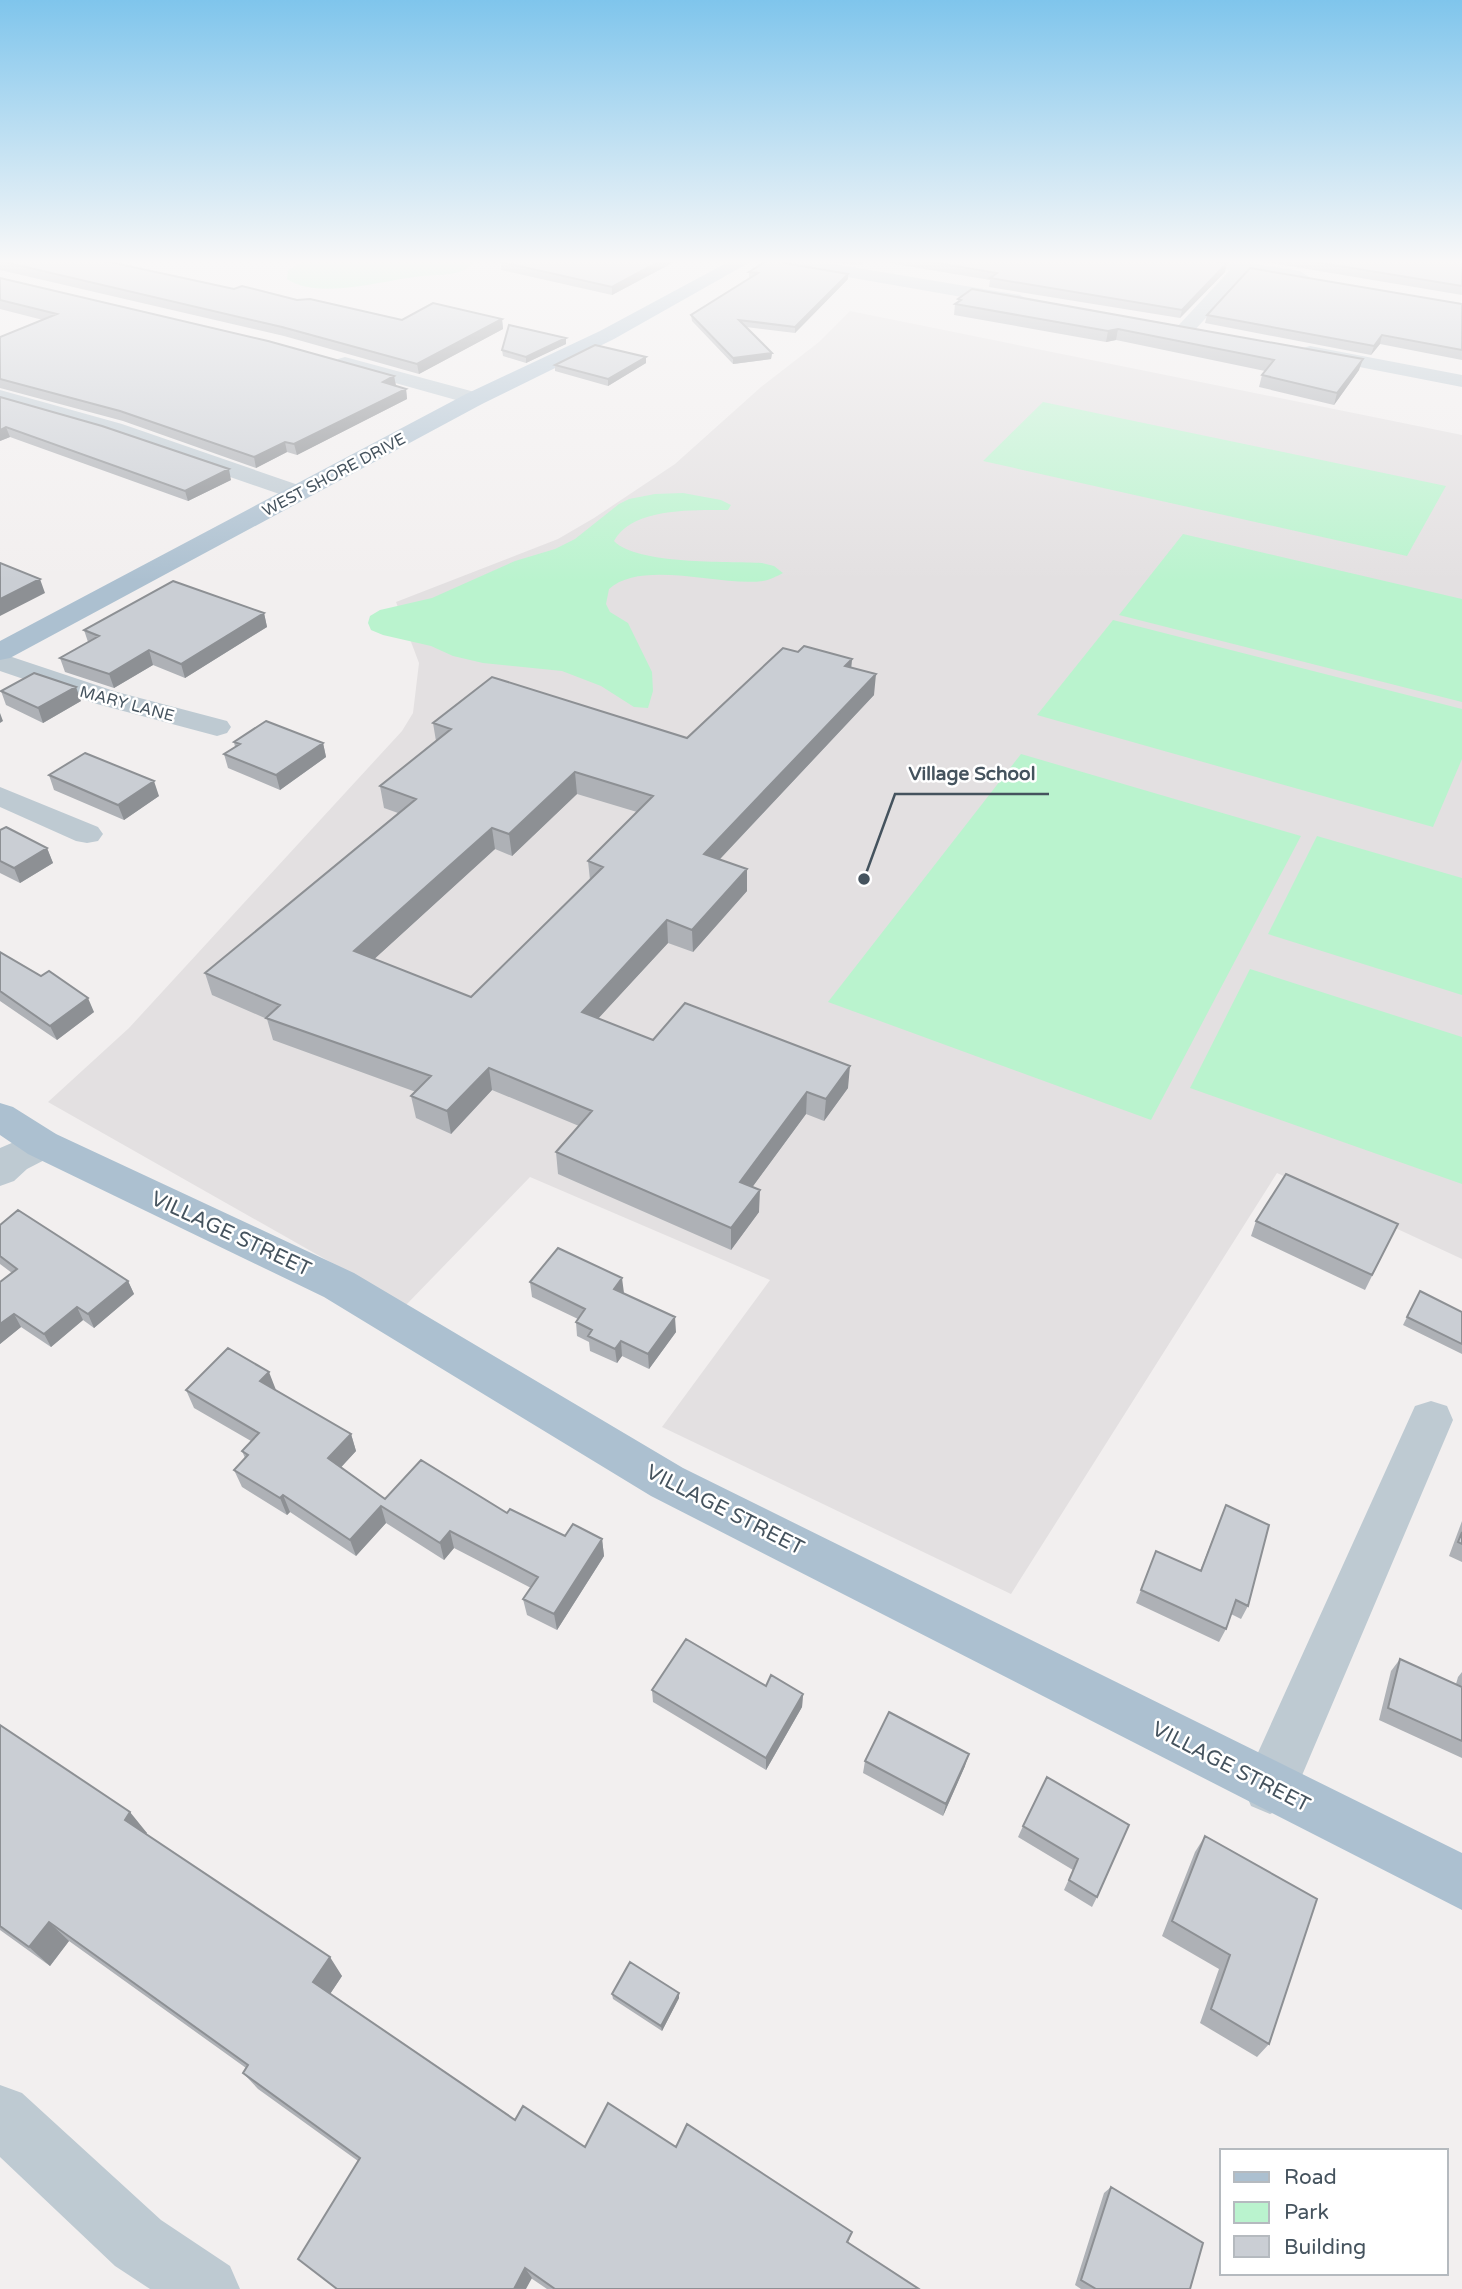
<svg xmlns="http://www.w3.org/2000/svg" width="1462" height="2289" font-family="'Varela Round',sans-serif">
  <rect width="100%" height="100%" fill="#f2efef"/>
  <path fill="#e3e0e1" d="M850,311L1462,435V1259L1277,1173L1011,1594L662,1427L770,1280L530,1177L406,1305L48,1102L129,1028L402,731L413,713L419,663L396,602L558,539L594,518L675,464L761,387L819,342Z"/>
  <path fill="#baf3ce" d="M304,261H468L474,262C462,277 440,274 423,276C387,279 319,301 287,279L288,270Z
    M1043,402L1446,486L1407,556L983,461Z
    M683,493L721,500L731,505L728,510C695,510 632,507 614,541C637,565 727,561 762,563L774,566L783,573C777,576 770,580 763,581C721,587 643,559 609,589L606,604L610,612L628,623L652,672L653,691L648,708L634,707L601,686L562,671L483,663L453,656L431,646L383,635L371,630L368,623L370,616L380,610L432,598L515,561L555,549L575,539L619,504L629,499L655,494Z
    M1183,534L1462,599V702L1119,615Z
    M1113,620L1462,709V759L1433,827L1037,715Z
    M1021,754L1301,836L1151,1120L828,1002Z
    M1317,836L1462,878V995L1268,934Z
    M1250,969L1462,1037V1184L1190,1088Z"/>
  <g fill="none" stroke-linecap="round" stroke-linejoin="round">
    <path fill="#becad2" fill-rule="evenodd" d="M775,261H816L1020,295L1029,301L1020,307L784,266Z
      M1200,261H1257L1255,264L1300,271L1309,277L1300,283L1247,273L1193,332L1186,334L1176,328L1230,270L1203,265Z
      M1310,346L1462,375V387L1303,356L1300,352L1303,348Z
      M345,357L482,394L485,399L482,404L474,405L338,367L335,363L338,359Z
      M0,390L122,424L307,488L311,493L307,498H291L106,434L0,403Z
      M0,653L117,692L227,721L231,727L227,733L217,736L97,704L0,671Z
      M0,787L98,827L103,834L98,841L87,843L76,841L0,807Z
      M42,1130L56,1134L61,1144L56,1154L27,1169L14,1181L0,1186V1148Z
      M1431,1401L1447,1406L1453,1420L1289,1806L1270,1814L1251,1806L1243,1787L1251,1768L1415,1406Z
      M0,2085L22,2093L161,2220L230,2266L240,2289H150L115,2266L0,2157Z"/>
    <path fill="#acc0d0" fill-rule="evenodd" d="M730,261H752L614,339L482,404L10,658L0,660V641L466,394L600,331Z
      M0,1103L13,1107L56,1134L354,1273L683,1468L1462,1853V1910L651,1496L324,1297L28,1154L0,1135Z"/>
  </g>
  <path fill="#aeb1b6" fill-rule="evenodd" d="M0,261L234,289L402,320L502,319L503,329L419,374L284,336L0,270Z
    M676,261L612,295L501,270V262Z
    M809,261H866L862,265Z
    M877,261H1213L1227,263L1225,272L1180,318L989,287L990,280Z
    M1260,261H1462V295Z
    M784,263L848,279L795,333L746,327L772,353L771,359L733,364L692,321L691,315L751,278H749V272Z
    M0,278L394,376L396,386L406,389L407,399L297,455L287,452L256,468L123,421L0,388V337L43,320L0,309Z
    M958,299L1359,370L1334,405L1259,387L1262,375L1265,371L1116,340L1106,342L954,315L955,304L958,302Z
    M1462,304V360L1380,344L1371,355L1205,323L1207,315Z
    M566,338V344L526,363L503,356L502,350Z
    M646,357V363L608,386L555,371V365Z
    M0,397L231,480L188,501L10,437L0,441Z
    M264,613L267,627L185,678L153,665L114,688L65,672L60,658L88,642L84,630Z
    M798,652L852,659L851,667L874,695L720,859L747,891L693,952L668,943L598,1018L653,1040L848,1088L824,1121L806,1114L752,1187L759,1212L731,1250L558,1174L556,1152L579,1126L492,1090L451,1134L416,1118L411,1096L416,1092L273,1040L267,1019L212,995L205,973L398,813L384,808L380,786L436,741L433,723L687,738ZM577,794L637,812L588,861L590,880L471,997L374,959L495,849L512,856Z
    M1,691L81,701L43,723L6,705Z
    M234,742L323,743L326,757L280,790L228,768L224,754L235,747Z
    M49,775L159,796L124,820L54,790Z
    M0,830L47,848L53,863L20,883L0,873Z
    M0,952L94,1012L57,1040L0,1001Z
    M1256,1221L1398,1224L1365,1290L1251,1236Z
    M0,1225L128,1281L134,1294L94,1328L83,1320L51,1347L21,1327L0,1344V1282L12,1273L0,1264Z
    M530,1282L623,1293L676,1332L649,1369L622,1356L617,1363L590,1351L589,1342L577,1336L576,1322L578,1319L532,1297Z
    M1420,1291L1462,1312V1354L1403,1325Z
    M186,1390H276L351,1434L356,1451L341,1467L385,1499L507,1513L565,1536L602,1539L604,1556L557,1630L527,1615L523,1599L531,1588L454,1548L444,1560L386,1523L356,1556L290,1512L287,1515L242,1487L234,1470L245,1458L242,1451L251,1441L194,1408Z
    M1226,1505L1248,1606L1241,1619L1231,1614L1226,1629L1219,1642L1136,1603L1156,1551L1200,1571Z
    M1462,1521V1562L1449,1556Z
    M1400,1659L1456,1684L1458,1677L1462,1672V1758L1379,1720L1391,1671Z
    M766,1686L803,1694L802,1707L766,1770L653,1702L652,1690Z
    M0,1725L147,1833L146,1834L342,1976L330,1994L515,2120L585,2147H676L852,2232L848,2243L919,2289H547L358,2161L258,2089L243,2073L246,2068L69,1941L50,1966L0,1930Z
    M865,1761L965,1766L943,1816L863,1773Z
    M1047,1777L1097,1897L1092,1907L1064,1890L1073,1870L1018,1837L1023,1826Z
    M1205,1836L1269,2044L1257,2057L1200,2023L1219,1969L1162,1936L1195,1852Z
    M679,1993V1998L662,2031L613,1999L612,1994Z
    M1111,2187L1190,2289H1081L1075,2285L1104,2193Z"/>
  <path fill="#8d9094" d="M660,261H676L612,295V287Z
    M1227,263L1225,272L1180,318L1182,310Z
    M848,274V279L795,333V327Z
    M502,319L503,329L419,374L417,364Z
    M1118,329L1116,340L1106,342L1108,331Z
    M1382,335L1380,344L1371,355L1374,346Z
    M566,338V344L526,363V357Z
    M772,353L771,359L733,364V358Z
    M646,357V363L608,386V379Z
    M1363,359L1359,370L1334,405L1337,393Z
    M394,376L396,386L383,382Z
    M406,389L407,399L297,455L294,444Z
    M6,427L10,437L0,441V430Z
    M285,442L287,452L256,468L254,457Z
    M229,469L231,480L188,501L185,491Z
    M40,579L45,593L0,616V599Z
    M264,613L267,627L185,678L181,664Z
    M149,650L153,665L114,688L109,674Z
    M852,659L850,680L845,666Z
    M876,674L874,695L704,876V854Z
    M76,687L81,701L43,723L38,708Z
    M0,713L3,721L0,723Z
    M323,743L326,757L280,790L276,775Z
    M575,772L577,794L512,856L509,834Z
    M154,781L159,796L124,820L118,805Z
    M492,828L495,849L359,973L354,951Z
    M47,848L53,863L20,883L14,868Z
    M747,869V891L693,952L692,930Z
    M667,920L668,943L584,1034L582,1012Z
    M88,998L94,1012L57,1040L50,1026Z
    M850,1066L848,1088L824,1121L826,1099Z
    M489,1068L492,1090L451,1134L447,1111Z
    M807,1092L806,1114L740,1204V1182Z
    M760,1190L759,1212L731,1250V1228Z
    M622,1278L624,1293L614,1289Z
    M128,1281L134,1294L94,1328L88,1314Z
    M77,1307L83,1320L51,1347L44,1334Z
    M14,1314L21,1327L0,1344V1324Z
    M675,1317L676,1332L649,1369L648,1354Z
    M621,1341L622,1356L617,1363L615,1349Z
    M269,1372L276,1390L267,1399L260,1381Z
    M351,1434L356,1451L334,1475L328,1458Z
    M283,1495L290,1512L287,1515L280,1498Z
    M381,1506L386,1523L356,1556L350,1540Z
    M450,1531L454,1548L444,1560L440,1543Z
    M602,1539L604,1556L557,1630L554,1614Z
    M803,1694L802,1707L766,1770V1758Z
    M969,1754L965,1766L943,1816L946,1804Z
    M130,1812L147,1833L141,1841L125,1820Z
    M49,1922L69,1941L50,1966L29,1947Z
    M330,1957L342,1976L326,2000L313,1982Z
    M679,1993V1998L662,2031L661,2026Z
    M525,2268L532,2278L526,2289H514Z"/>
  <path fill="#caced4" stroke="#8d9094" stroke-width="2" fill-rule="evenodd" d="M0,261H105L234,289L242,286L297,300L310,299L402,320L433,303L502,319L417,364L282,327Z
    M501,261H660L612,287L501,262Z
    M766,261H781L784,263L848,274L795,327L739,320L772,353L733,358L691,315L758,273L749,272Z
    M926,261H1213L1227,263L1182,310L990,278L997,273Z
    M1309,261H1462V286Z
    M1250,268L1462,304V350L1382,335L1374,346L1207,315Z
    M0,278L268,341L394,376L383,382L406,389L294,444L285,442L254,457L120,411L0,379V337L57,314L0,300Z
    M972,289L1363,359L1337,393L1262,375L1274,360L1118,329L1108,331L955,304L961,300L958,299Z
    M509,325L566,338L526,357L502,350Z
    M595,345L646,357L608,379L555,365Z
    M0,397L102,426L229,469L185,491L6,427L0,430Z
    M0,563L40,579L0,599Z
    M173,581L264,613L181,664L149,650L109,674L60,658L99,636L84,630Z
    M804,646L852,659L845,666L876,674L704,854L747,869L692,930L667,920L582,1012L653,1040L685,1003L850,1066L826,1099L807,1092L740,1182L760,1190L731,1228L556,1152L592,1111L489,1068L447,1111L411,1096L431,1076L266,1018L280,1005L205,973L416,799L380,786L451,729L433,723L492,677L687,738L783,648L798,652ZM575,772L653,796L588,861L603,867L471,997L354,951L492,828L509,834Z
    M34,673L76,687L38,708L1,691Z
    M266,721L323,743L276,775L224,754L240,744L234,742Z
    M85,753L154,781L118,805L49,775Z
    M6,827L47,848L14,868L0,861V830Z
    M0,952L41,976L49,971L88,998L50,1026L0,991Z
    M1286,1174L1398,1224L1372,1275L1256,1221Z
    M18,1210L128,1281L88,1314L77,1307L44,1334L14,1314L0,1324V1282L17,1269L0,1256V1225Z
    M558,1248L622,1278L614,1289L675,1317L648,1354L621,1341L615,1349L588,1336L592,1330L576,1322L585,1309L530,1282Z
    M1420,1291L1462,1312V1344L1407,1317Z
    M228,1348L269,1372L260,1381L351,1434L328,1458L385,1499L421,1460L507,1513L510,1509L565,1536L573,1524L602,1539L554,1614L523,1599L538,1577L450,1531L440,1543L381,1506L350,1540L283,1495L280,1498L234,1470L248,1455L242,1451L259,1433L186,1390Z
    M1226,1505L1269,1525L1248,1606L1236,1600L1226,1629L1141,1590L1156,1551L1201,1571Z
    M1462,1532V1544L1458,1542Z
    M686,1639L766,1686L771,1675L803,1694L766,1758L652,1690Z
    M1400,1659L1462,1687V1741L1388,1708Z
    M889,1712L969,1754L946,1804L865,1761Z
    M0,1725L130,1812L125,1820L330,1957L313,1982L515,2120L523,2106L585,2147L608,2103L676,2147L687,2124L852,2232L847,2242L919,2289H555L525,2268L514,2289H337L298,2259L360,2158L243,2073L248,2065L49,1922L29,1947L0,1926Z
    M1047,1777L1129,1825L1097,1897L1069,1880L1078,1859L1023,1826Z
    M1205,1836L1317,1899L1269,2044L1211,2009L1230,1955L1172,1921Z
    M630,1962L679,1993L661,2026L612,1994Z
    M1111,2187L1203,2243L1190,2289H1096L1081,2280Z"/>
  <linearGradient id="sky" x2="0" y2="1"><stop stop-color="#7fc5ec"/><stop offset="0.45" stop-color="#f9f8f8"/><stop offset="1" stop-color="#f9f8f8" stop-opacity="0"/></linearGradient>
  <rect width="1462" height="581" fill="url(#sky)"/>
  <g text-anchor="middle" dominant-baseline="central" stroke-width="5" stroke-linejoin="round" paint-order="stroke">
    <g font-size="16" fill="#45535e" stroke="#fff">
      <text transform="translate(334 475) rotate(-28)">WEST SHORE DRIVE</text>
      <text transform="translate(127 704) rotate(15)">MARY LANE</text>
    </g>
    <g font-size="21" fill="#45535e" stroke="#fff">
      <text transform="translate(231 1234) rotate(25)">VILLAGE STREET</text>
      <text transform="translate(725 1510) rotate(27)">VILLAGE STREET</text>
      <text transform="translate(1231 1767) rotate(27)">VILLAGE STREET</text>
    </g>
  </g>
  <path fill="none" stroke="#45535e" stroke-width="2.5" d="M864 879L895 794H1049"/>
  <circle fill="#45535e" stroke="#fff" stroke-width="2.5" cx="864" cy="879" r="7"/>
  <g font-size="19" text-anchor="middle" font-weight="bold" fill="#45535e" stroke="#fff" stroke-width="5" stroke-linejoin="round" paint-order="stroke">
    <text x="972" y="780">Village School</text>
  </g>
  <rect x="1220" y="2149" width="228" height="126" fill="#ffffff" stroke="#b5babf" stroke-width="2"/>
  <rect x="1234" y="2172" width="35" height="10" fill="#acc0d0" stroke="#b5babf" stroke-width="2"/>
  <text x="1284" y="2184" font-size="21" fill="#45535e">Road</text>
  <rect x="1234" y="2202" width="35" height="21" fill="#baf3ce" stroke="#b5babf" stroke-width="2"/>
  <text x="1284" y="2219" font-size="21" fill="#45535e">Park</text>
  <rect x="1234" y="2236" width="35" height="21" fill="#caced4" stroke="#b5babf" stroke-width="2"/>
  <text x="1284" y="2254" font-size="21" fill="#45535e">Building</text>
</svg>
